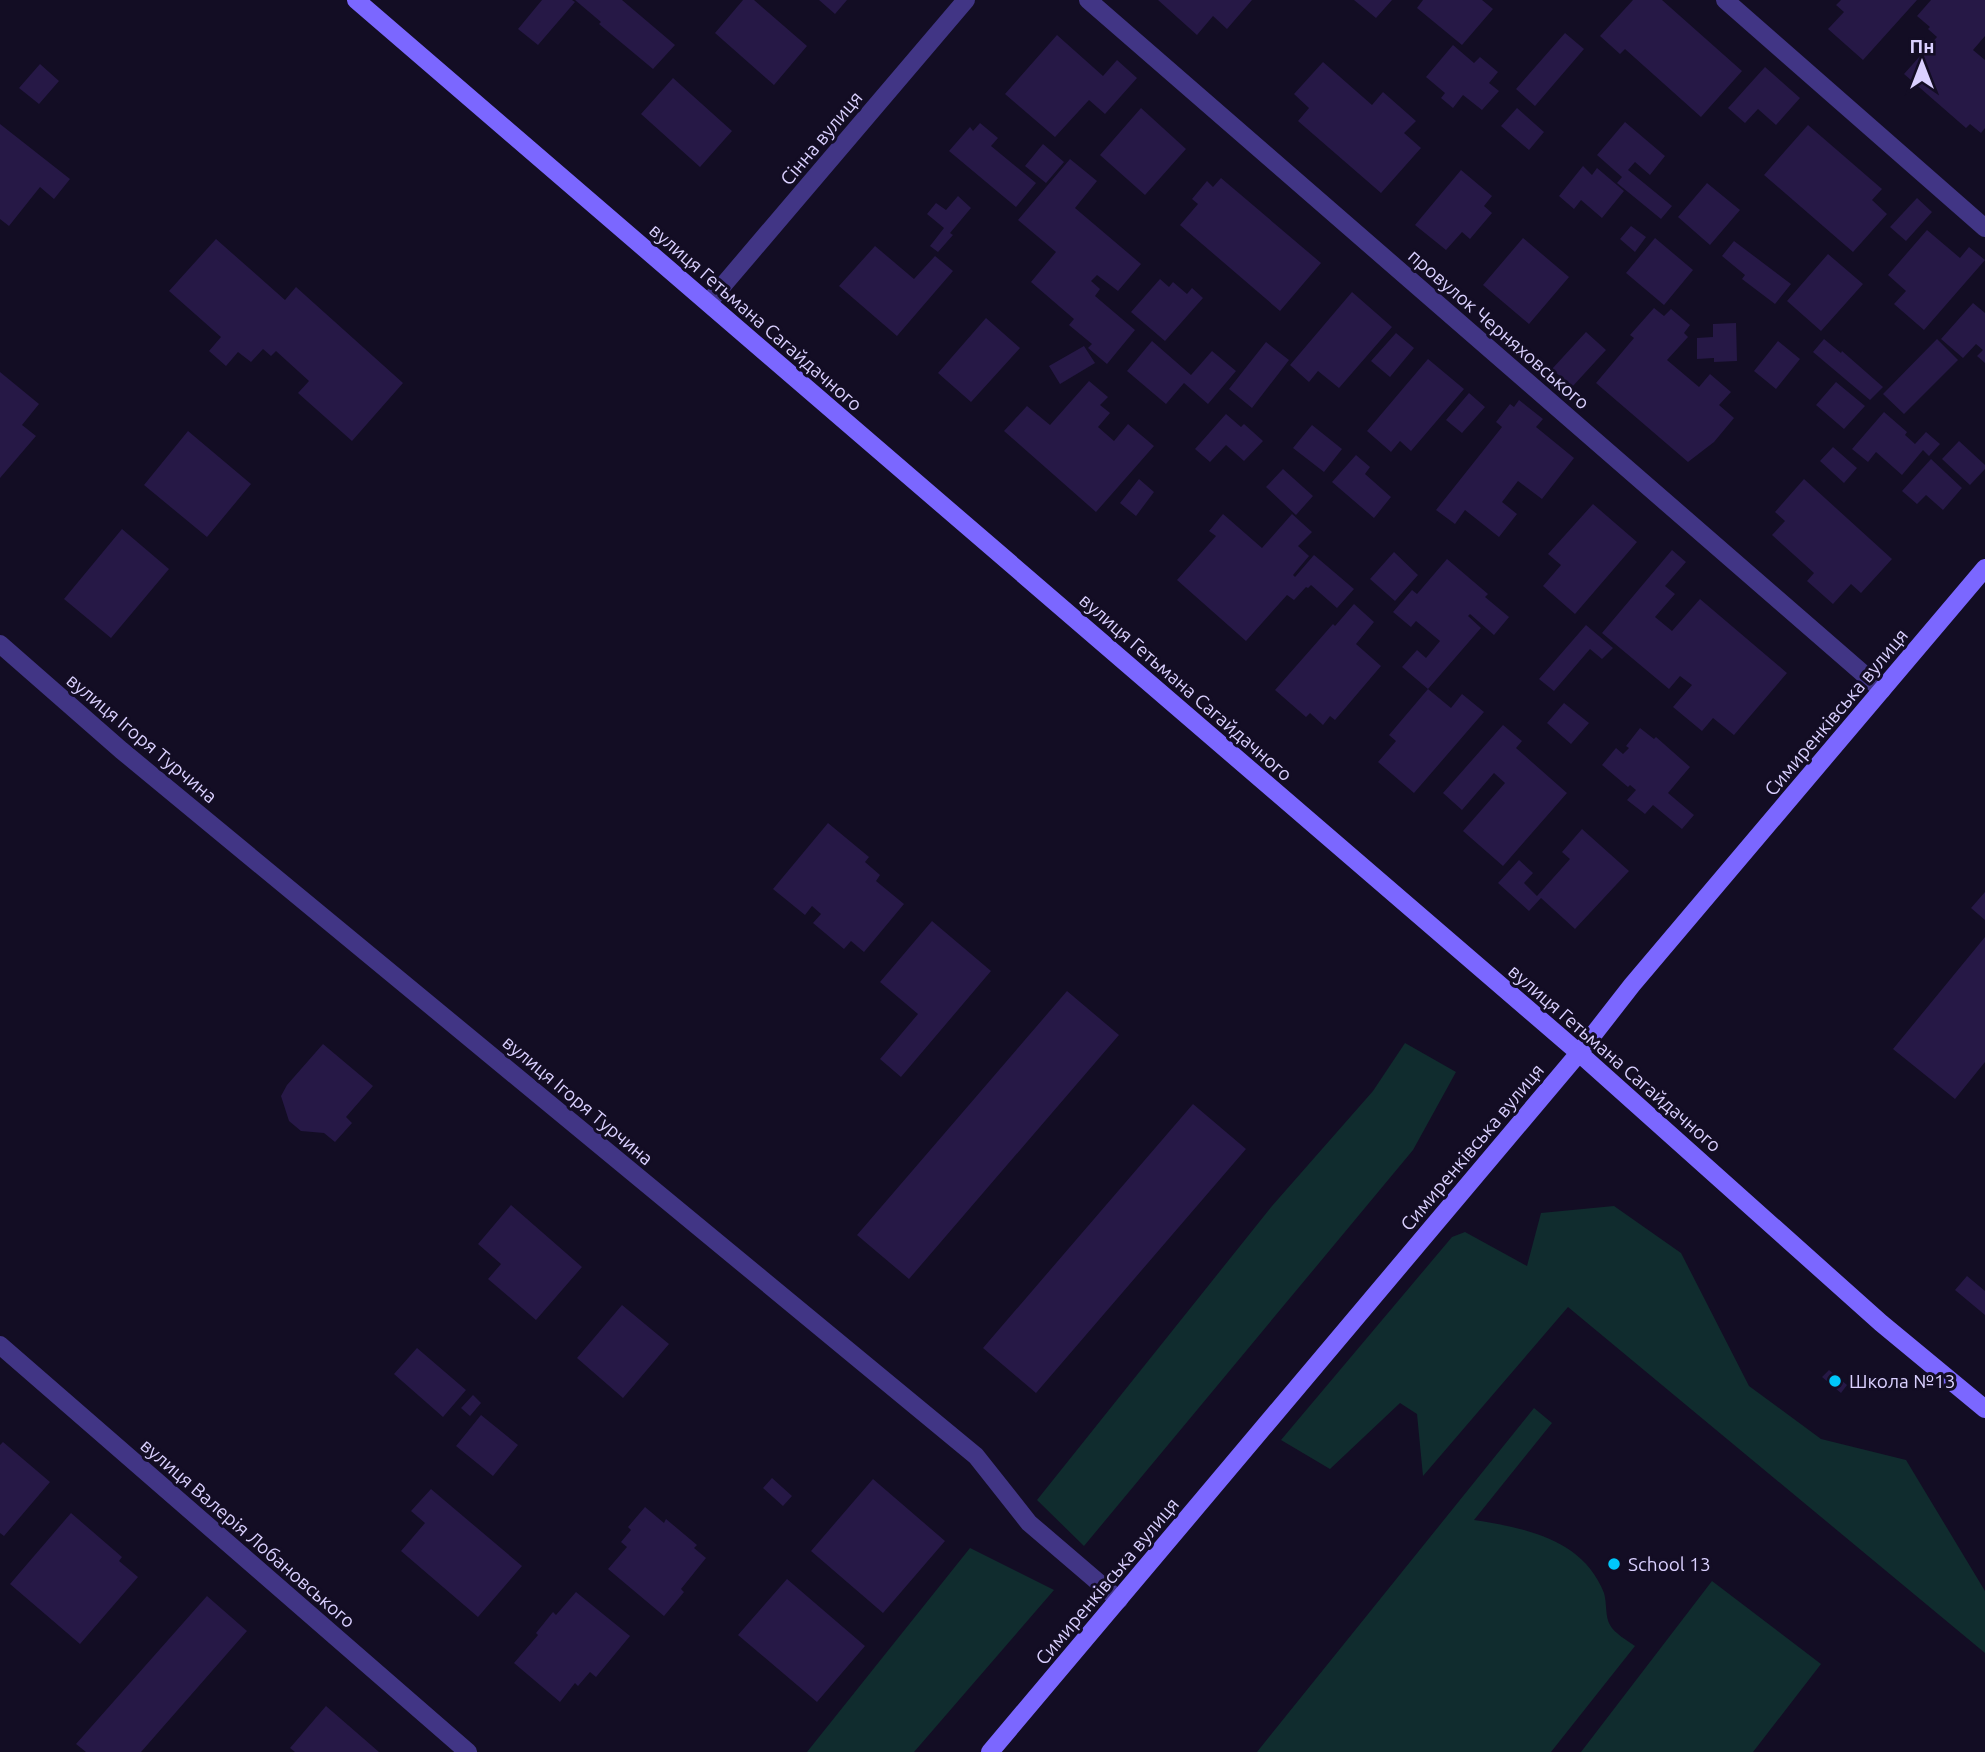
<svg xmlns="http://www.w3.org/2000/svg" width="1985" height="1752" font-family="Ubuntu,sans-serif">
  <rect width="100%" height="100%" fill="#130d24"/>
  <path fill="#102c2e" d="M1405,1043L1456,1072L1413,1150L1084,1546L1037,1500L1272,1206L1373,1091Z
    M1614,1206L1681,1253L1749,1386L1821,1439L1906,1460L1985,1591V1653L1568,1307L1423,1476L1417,1414L1400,1403L1330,1469L1281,1440L1452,1237L1465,1232L1527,1266L1541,1213Z
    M1534,1408L1552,1423L1474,1520C1525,1528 1583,1539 1604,1593C1607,1603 1605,1617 1610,1625C1614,1633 1628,1641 1635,1646L1551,1752H1257Z
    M970,1548L1054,1590L914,1752H807Z
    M1712,1581L1821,1664L1753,1752H1581Z"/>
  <path fill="#261846" d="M542,0H572L575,2L538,45L518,29Z
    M575,0H622L675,45L653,69L599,24L601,22Z
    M743,0H754L807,46L774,85L715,33Z
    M819,0H847L835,14Z
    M1158,0H1252L1227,29L1213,16L1197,35Z
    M1354,0H1392L1376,18Z
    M1423,0H1482L1493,9L1462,45L1417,8Z
    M1633,0H1662L1742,71L1701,117L1625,49L1620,54L1600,36Z
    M1841,0H1917L1863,60L1828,29L1844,12L1836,5Z
    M1931,0H1985V36L1973,50L1985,60V128L1981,133L1970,124L1966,128L1904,74L1937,37L1928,29L1930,27L1917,16Z
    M1565,33L1584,49L1535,106L1516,89Z
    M1057,35L1103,76L1117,60L1137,78L1105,114L1089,100L1055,137L1005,94Z
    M1453,45L1474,63L1480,57L1498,72L1489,83L1499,91L1482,110L1463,95L1453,108L1441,98L1445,93L1426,77Z
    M1323,62L1372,105L1383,92L1416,121L1404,133L1421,148L1381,193L1298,121L1309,108L1294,94Z
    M40,64L59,81L39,104L19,88Z
    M1765,67L1800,98L1776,125L1758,109L1745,123L1728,108Z
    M673,78L732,131L700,167L641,114Z
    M1141,108L1186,149L1145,195L1100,155Z
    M1517,108L1544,132L1529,150L1501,126Z
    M1625,122L1665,156L1650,175L1635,162L1628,170L1672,206L1661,219L1617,183L1622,177L1597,155Z
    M980,123L998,138L991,146L1036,183L1016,207L949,151L970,127L973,131Z
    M0,124L70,179L54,199L40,187L9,226L0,219Z
    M1808,125L1882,189L1872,200L1887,214L1853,252L1764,175Z
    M1043,144L1064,162L1046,183L1025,166Z
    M1070,159L1097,181L1075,208L1141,264L1118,291L1097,275L1091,281L1100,289L1095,296L1135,330L1107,364L1088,348L1092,344L1069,325L1074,319L1031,282L1056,252L1018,220Z
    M1583,166L1592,175L1597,168L1624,191L1602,218L1581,200L1574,209L1559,196Z
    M1461,170L1492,196L1484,206L1492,213L1470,239L1462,232L1446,250L1415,225Z
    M1221,178L1321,263L1280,311L1180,225L1198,204L1192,199L1207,181L1213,187Z
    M1707,183L1740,210L1710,245L1678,217Z
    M958,196L971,208L950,233L953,235L938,252L930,246L944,228L927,214L936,203L946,210Z
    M1917,198L1932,212L1906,241L1890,227Z
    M1631,226L1646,237L1635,252L1620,239Z
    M1927,230L1960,258L1969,247L1985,260L1924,330L1894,304L1906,291L1888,275Z
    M1523,238L1569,277L1529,324L1483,285Z
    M1655,238L1693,270L1664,305L1626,273Z
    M216,239L285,300L296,287L403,383L352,441L298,393L309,381L276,351L271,356L263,349L251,362L238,352L226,366L209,351L221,337L169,291Z
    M1734,241L1791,284L1775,304L1742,279L1745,275L1722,256Z
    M875,246L914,279L935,256L953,271L897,336L839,286Z
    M1828,254L1863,284L1821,331L1787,301Z
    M1160,279L1169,287L1173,282L1187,294L1192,288L1203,298L1165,341L1131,312Z
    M1352,292L1392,327L1339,388L1318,371L1309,382L1290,365Z
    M1973,303L1985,313V363L1977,356L1983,350L1976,344L1963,358L1941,339Z
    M1654,308L1664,316L1671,309L1690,325L1684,333L1688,337L1667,360L1699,387L1710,374L1731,392L1719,405L1734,418L1714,442L1688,462L1596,383L1634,338L1630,335Z
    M986,318L1020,348L971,402L938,373Z
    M1736,323L1737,361L1714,362V358L1697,359V338L1713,337V324Z
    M1586,332L1606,350L1572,387L1552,369Z
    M1396,333L1414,348L1390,377L1371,361Z
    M1824,339L1841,353L1842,351L1883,387L1870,400L1813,352Z
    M1937,339L1958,360L1904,414L1883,394Z
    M1152,341L1191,375L1212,351L1236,371L1208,404L1184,383L1166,404L1127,371Z
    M1778,341L1800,359L1776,389L1754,371Z
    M1266,342L1289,360L1252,408L1229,389Z
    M1084,346L1095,363L1060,384L1049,366Z
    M1428,359L1464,389L1411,451L1400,441L1391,452L1367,431Z
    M0,372L39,404L22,425L36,436L0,478Z
    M1089,381L1108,397L1100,405L1110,413L1098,427L1114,441L1128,424L1154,446L1096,512L1004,431L1027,406L1050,425Z
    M1836,382L1865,406L1844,429L1816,405Z
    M1469,393L1485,407L1462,433L1446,420Z
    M1519,400L1543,419L1536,427L1574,458L1542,499L1518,481L1502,502L1517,514L1499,537L1465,510L1455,524L1436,510L1502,427L1496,422L1510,404L1514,407Z
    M1884,412L1907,432L1905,435L1915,444L1926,432L1940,444L1929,456L1923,450L1902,475L1876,452L1868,462L1852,449Z
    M1226,414L1241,427L1244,424L1263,441L1244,461L1226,445L1210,462L1195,449Z
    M1312,425L1342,449L1324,472L1293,448Z
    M188,431L251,484L207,537L144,485Z
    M1959,441L1985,465V469L1970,485L1942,459Z
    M1833,447L1857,468L1844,483L1820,461Z
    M1356,455L1370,467L1365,474L1391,497L1374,518L1332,482Z
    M1931,459L1962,488L1943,510L1926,495L1917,504L1902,491Z
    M1283,469L1313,496L1296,515L1266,487Z
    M1139,479L1154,492L1136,516L1120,503Z
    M1804,479L1892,559L1861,593L1851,584L1833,604L1807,581L1814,573L1772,535L1785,521L1775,512Z
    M1593,504L1637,542L1575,614L1543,586L1561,565L1548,554Z
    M1223,514L1262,548L1292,514L1312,532L1298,546L1309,556L1293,575L1295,577L1314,555L1354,589L1337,608L1311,585L1308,588L1306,587L1294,600L1287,595L1246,641L1177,580L1216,536L1209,531Z
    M122,529L169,569L111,638L64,599Z
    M1672,550L1686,562L1665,586L1675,594L1655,617L1672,631L1700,599L1787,673L1734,735L1713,718L1702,731L1673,707L1692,685L1680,676L1669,689L1602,633Z
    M1394,552L1418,575L1395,601L1370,579Z
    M1447,559L1488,594L1485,597L1509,617L1494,635L1470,614L1468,616L1481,628L1428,689L1402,667L1417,650L1426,658L1440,641L1416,621L1411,627L1393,612L1412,590L1417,594Z
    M1354,604L1374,622L1356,644L1381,666L1335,720L1330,716L1323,725L1310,713L1306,717L1275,690L1333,624L1335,626Z
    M1586,625L1613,648L1602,659L1590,649L1554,691L1539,679Z
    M1428,689L1451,708L1462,694L1484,712L1414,793L1378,762L1396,741L1389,735Z
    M1564,703L1589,723L1571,744L1547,723Z
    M1503,725L1522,741L1516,748L1567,793L1503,866L1463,831L1505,783L1494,773L1462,810L1443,793Z
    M1640,728L1654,739L1656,737L1690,767L1668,793L1694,815L1682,829L1653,805L1645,814L1627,800L1636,790L1630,785L1628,787L1602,765L1616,748L1623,754L1629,748L1626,746Z
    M828,823L869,857L865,862L880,875L876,881L904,904L864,952L851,941L844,949L813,923L821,914L812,906L805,915L773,889Z
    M1582,829L1629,871L1575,929L1541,898L1529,911L1498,883L1519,860L1533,873L1524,883L1537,896L1570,859L1562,852Z
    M1985,892V920L1971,908Z
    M932,921L991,971L901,1077L880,1059L918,1014L880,982Z
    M1985,937V1062L1955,1099L1893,1049Z
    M1067,991L1119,1035L909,1279L857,1235Z
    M323,1044L373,1086L346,1117L352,1123L335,1142L324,1133L301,1131L289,1121L281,1096L287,1085Z
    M1193,1104L1246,1149L1036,1393L983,1348Z
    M511,1205L582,1267L536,1320L488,1279L501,1264L478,1244Z
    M1967,1276L1985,1291V1315L1955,1290Z
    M622,1305L669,1344L623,1398L577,1358Z
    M417,1348L466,1390L443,1417L394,1374Z
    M1829,1370L1847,1385L1841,1393L1822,1377Z
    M473,1395L481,1403L470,1416L461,1408Z
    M481,1415L518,1445L493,1476L456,1446Z
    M3,1442L50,1482L4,1536L0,1533V1445Z
    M772,1478L792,1496L783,1506L763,1488Z
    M873,1479L945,1541L883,1613L811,1551Z
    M431,1489L522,1566L478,1617L401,1551L425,1523L411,1511Z
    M645,1507L664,1523L666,1519L697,1545L694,1548L706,1558L681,1589L684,1592L664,1616L608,1569L627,1547L621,1542L631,1530L628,1527Z
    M71,1513L122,1557L119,1561L138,1577L80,1644L10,1584Z
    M787,1579L865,1646L817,1702L738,1635Z
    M576,1592L630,1636L596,1677L590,1672L578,1686L575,1683L560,1702L514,1663L538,1635L536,1633L553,1612L556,1615Z
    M207,1596L247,1631L141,1752H86L76,1744Z
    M326,1706L379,1752H295L290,1748Z"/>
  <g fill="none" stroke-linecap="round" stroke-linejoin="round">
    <path stroke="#413585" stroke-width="18" d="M1088,0L1882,690
      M1725,0L1985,228
      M708,303L966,0
      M0,644L121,750L976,1456L1029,1523L1119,1600
      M0,1345L468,1752"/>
    <path stroke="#7b67ff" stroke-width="18" d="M356,0L1579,1053L1881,1323L1985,1409
      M990,1752L1579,1053L1632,985L1985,568"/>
  </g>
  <g fill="#00c7fb" stroke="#130d24" stroke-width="2.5">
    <circle cx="1835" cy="1381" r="7"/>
    <circle cx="1614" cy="1564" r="7"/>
  </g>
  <g text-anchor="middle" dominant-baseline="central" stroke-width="6" stroke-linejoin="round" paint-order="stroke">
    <g font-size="19" fill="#dad0ff" stroke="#130d24">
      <text transform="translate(821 138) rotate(-50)">Сінна вулиця</text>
      <text transform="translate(756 317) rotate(41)">вулиця Гетьмана Сагайдачного</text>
      <text transform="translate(1499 329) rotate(41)">провулок Черняховського</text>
      <text transform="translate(1186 687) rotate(41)">вулиця Гетьмана Сагайдачного</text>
      <text transform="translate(1836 712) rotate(-50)">Симиренківська вулиця</text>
      <text transform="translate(142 738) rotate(40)">вулиця Ігоря Турчина</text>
      <text transform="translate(1615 1058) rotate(41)">вулиця Гетьмана Сагайдачного</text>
      <text transform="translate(578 1100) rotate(40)">вулиця Ігоря Турчина</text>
      <text transform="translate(1472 1147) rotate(-50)">Симиренківська вулиця</text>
      <text transform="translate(248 1533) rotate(41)">вулиця Валерія Лобановського</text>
      <text transform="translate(1107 1581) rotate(-50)">Симиренківська вулиця</text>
    </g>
    <g font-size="19" fill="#dad0ff" stroke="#130d24" text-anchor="start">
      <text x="1849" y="1381">Школа №13</text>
      <text x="1628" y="1564">School 13</text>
    </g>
  </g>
  <g transform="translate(1922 63)" stroke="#130d24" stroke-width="5" paint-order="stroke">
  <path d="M0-5L12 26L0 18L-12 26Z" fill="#dad0ff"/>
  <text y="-10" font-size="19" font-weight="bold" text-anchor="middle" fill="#dad0ff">Пн</text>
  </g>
</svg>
